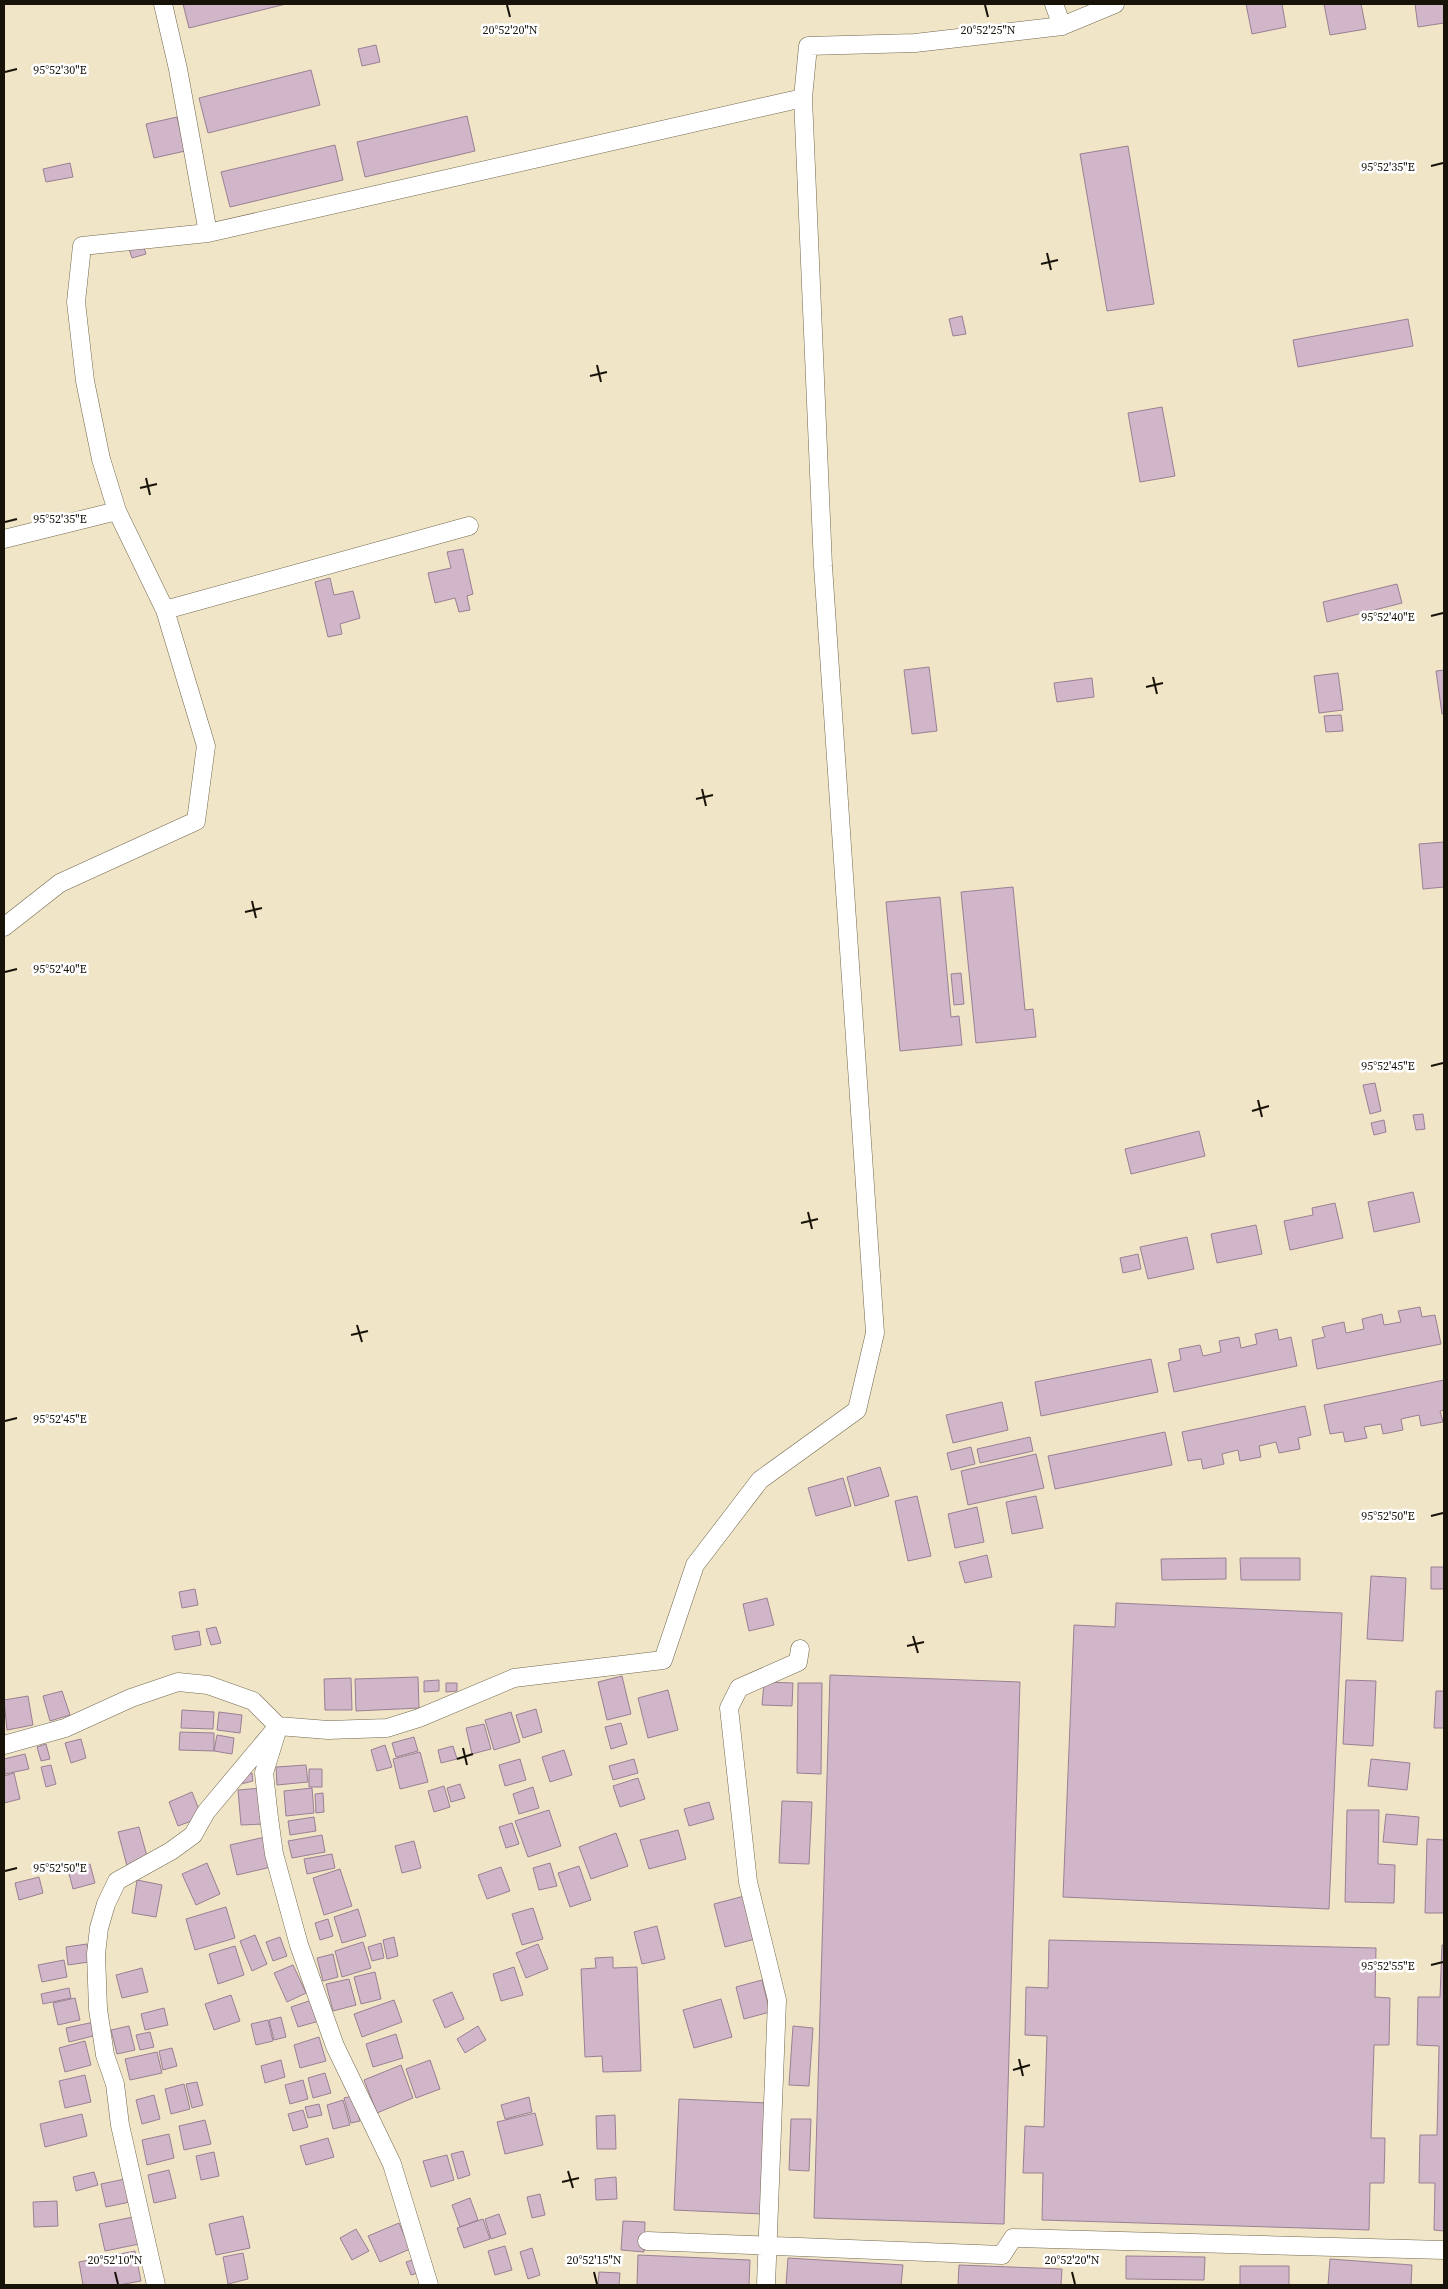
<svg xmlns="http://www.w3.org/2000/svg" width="1448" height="2289" font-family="'Source Serif 4',serif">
  <rect width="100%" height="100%" fill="#f0e5c7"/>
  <path fill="#d1b5c9" stroke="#9a8093" d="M183,4H286L189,28Z
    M1246,4H1282L1286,27L1252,34Z
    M1324,4H1361L1366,29L1330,35Z
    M1415,4H1444V23L1418,27Z
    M376,45L380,62L362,66L358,49Z
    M311,70L320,105L208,133L199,98Z
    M467,116L475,151L365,177L357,142Z
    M177,117L185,151L154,158L146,124Z
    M335,145L343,180L230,207L221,172Z
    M1128,146L1154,304L1107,311L1080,154Z
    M70,163L73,177L46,182L43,169Z
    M142,242L146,254L132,258L128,246Z
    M962,316L966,334L953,336L949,319Z
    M1408,319L1413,346L1298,367L1293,340Z
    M1162,407L1175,476L1140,482L1128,413Z
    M463,549L473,594L467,596L470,610L459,612L455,598L435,603L428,573L451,568L447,552Z
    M330,578L334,595L353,591L360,618L340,624L342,634L328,637L315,582Z
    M1397,584L1402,603L1327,622L1323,602Z
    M929,667L937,731L912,734L904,670Z
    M1444,670V714H1442L1436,671Z
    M1338,673L1343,710L1319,713L1314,676Z
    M1092,678L1094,697L1057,702L1054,683Z
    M1341,715L1343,731L1326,732L1324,716Z
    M1444,842V887L1423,889L1419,844Z
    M1013,887L1025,1010L1033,1009L1036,1037L976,1043L961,892Z
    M940,897L951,1017L959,1016L962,1045L900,1051L886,902Z
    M961,973L964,1004L954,1005L951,974Z
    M1375,1083L1381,1111L1370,1114L1363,1085Z
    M1423,1114L1425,1129L1416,1130L1413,1115Z
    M1384,1120L1386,1132L1374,1135L1371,1123Z
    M1199,1131L1205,1156L1131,1174L1125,1149Z
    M1413,1192L1420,1222L1374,1232L1368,1202Z
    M1335,1203L1343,1238L1290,1250L1284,1221L1313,1215L1312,1208Z
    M1256,1225L1262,1254L1217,1263L1211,1234Z
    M1187,1237L1194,1269L1148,1279L1140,1247Z
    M1138,1254L1141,1269L1123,1273L1120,1258Z
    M1420,1307L1422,1317L1435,1315L1441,1344L1317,1369L1312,1340L1325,1337L1322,1327L1344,1322L1346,1333L1364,1329L1362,1319L1382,1314L1384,1325L1401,1322L1398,1311Z
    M1277,1329L1279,1340L1291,1337L1297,1366L1174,1392L1168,1363L1181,1360L1179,1349L1200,1345L1203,1356L1221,1352L1219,1341L1239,1337L1241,1348L1257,1344L1255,1334Z
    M1151,1359L1158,1392L1041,1416L1035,1382Z
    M1444,1380V1410L1440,1411L1443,1422L1421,1426L1419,1415L1401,1419L1403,1430L1383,1434L1381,1424L1364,1427L1367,1438L1345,1442L1343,1432L1330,1434L1324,1405Z
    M1002,1402L1008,1430L953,1443L946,1415Z
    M1305,1406L1311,1435L1298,1438L1300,1449L1279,1453L1276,1442L1259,1446L1261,1457L1240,1461L1238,1450L1222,1454L1224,1464L1203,1469L1201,1459L1188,1461L1182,1432Z
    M1165,1432L1172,1465L1055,1489L1048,1456Z
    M1030,1437L1033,1451L980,1463L977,1449Z
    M971,1447L975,1464L951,1470L947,1453Z
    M1036,1454L1044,1488L968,1505L961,1471Z
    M880,1467L889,1496L855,1506L847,1477Z
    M843,1478L851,1506L816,1516L808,1488Z
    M917,1496L931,1556L908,1561L895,1501Z
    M1036,1496L1043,1528L1012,1534L1006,1502Z
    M977,1507L984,1542L955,1548L948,1514Z
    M987,1555L992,1577L965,1583L959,1562Z
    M1226,1558V1579L1162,1580L1161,1559Z
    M1240,1558H1300V1580H1241Z
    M1431,1567H1444V1589H1431Z
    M1371,1576L1406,1578L1403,1641L1367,1639Z
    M195,1589L198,1605L182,1608L179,1592Z
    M767,1598L774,1625L749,1631L743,1604Z
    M1116,1603L1342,1613L1329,1909L1063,1897L1074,1625L1115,1627Z
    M216,1627L221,1643L211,1645L206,1629Z
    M199,1631L201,1645L175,1650L172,1636Z
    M830,1675L1020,1682L1004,2224L814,2218Z
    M622,1676L631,1714L607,1720L598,1682Z
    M418,1677L419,1708L356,1711L355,1679Z
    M351,1678L352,1710H325L324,1679Z
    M439,1680V1691L424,1692V1681Z
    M1346,1680L1376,1681L1373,1746L1343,1744Z
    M764,1682L793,1683L792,1706L762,1705Z
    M446,1683H457V1691L446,1692Z
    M798,1683H822L821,1774L797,1773Z
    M668,1690L678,1730L648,1738L638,1698Z
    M62,1691L70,1715L50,1721L43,1696Z
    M1436,1691H1444V1728H1434Z
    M28,1696L33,1725L7,1730L4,1700Z
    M536,1709L542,1732L523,1738L516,1715Z
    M182,1710L214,1712L213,1729L181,1728Z
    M219,1712L242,1715L240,1733L217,1730Z
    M511,1712L520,1742L494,1750L485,1720Z
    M621,1723L627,1744L611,1749L605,1727Z
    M484,1724L491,1749L472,1754L466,1728Z
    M180,1732L214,1733V1751L179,1750Z
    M217,1735L234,1738L232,1754L214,1751Z
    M414,1737L418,1751L396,1757L392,1743Z
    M81,1739L86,1758L71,1763L65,1743Z
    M46,1744L50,1759L41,1761L37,1747Z
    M385,1745L392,1767L377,1771L371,1750Z
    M453,1746L457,1759L441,1763L438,1750Z
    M564,1750L572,1775L550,1782L542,1757Z
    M420,1752L428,1782L400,1789L393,1759Z
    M25,1754L29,1769L5,1774L4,1759Z
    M520,1759L526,1780L505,1786L499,1765Z
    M634,1759L638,1773L613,1780L609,1766Z
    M1371,1759L1410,1763L1407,1790L1368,1786Z
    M51,1765L56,1784L46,1787L41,1767Z
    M306,1765L308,1782L277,1785L276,1767Z
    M309,1769H322V1787H309Z
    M14,1773L20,1799L4,1803V1776Z
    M252,1773L253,1781L241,1784L239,1776Z
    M638,1778L645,1799L620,1807L613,1786Z
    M460,1784L465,1798L451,1802L447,1788Z
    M444,1786L450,1807L434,1812L428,1791Z
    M533,1787L539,1808L519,1814L513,1794Z
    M262,1788L264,1824L241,1825L238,1790Z
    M312,1788L314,1813L286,1816L284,1791Z
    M192,1792L202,1817L178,1826L169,1802Z
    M323,1793L324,1812L316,1813L315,1794Z
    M782,1801L812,1802L809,1864L779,1863Z
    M709,1802L714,1819L689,1826L684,1809Z
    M549,1810L561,1846L528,1857L515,1821Z
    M1347,1810H1379L1378,1864L1395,1865L1394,1903L1345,1902Z
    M1386,1814L1419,1817L1417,1845L1383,1842Z
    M314,1817L316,1831L290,1835L288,1821Z
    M512,1823L519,1844L506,1848L499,1827Z
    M139,1827L148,1860L127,1866L118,1832Z
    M678,1830L686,1859L649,1869L640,1840Z
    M616,1833L628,1866L591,1879L579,1847Z
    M322,1835L325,1852L292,1858L288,1841Z
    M265,1837L271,1867L237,1875L230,1845Z
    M1427,1839L1444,1840V1913H1425Z
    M414,1841L421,1868L402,1873L395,1846Z
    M332,1854L335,1868L307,1874L304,1859Z
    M207,1863L220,1894L196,1905L182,1874Z
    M550,1863L557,1886L539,1890L533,1868Z
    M90,1864L95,1883L73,1889L68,1870Z
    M579,1866L591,1900L570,1907L558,1873Z
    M501,1867L510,1891L487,1899L478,1875Z
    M340,1869L352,1906L324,1915L313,1878Z
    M39,1877L43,1893L19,1900L15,1883Z
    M137,1880L162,1885L156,1917L132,1913Z
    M748,1895L759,1938L725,1947L714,1904Z
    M226,1907L235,1938L195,1950L186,1919Z
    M533,1908L543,1939L522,1945L512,1914Z
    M358,1909L366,1936L342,1943L334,1917Z
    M328,1919L333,1936L320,1940L315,1923Z
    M657,1926L665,1959L642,1964L634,1932Z
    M255,1935L267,1964L252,1971L240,1941Z
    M280,1937L287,1956L273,1961L266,1942Z
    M394,1937L398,1956L387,1959L383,1940Z
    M1049,1940L1376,1948L1375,1997L1390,1998L1389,2045H1374L1371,2138H1385L1384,2183H1370L1369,2230L1042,2220L1043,2173H1023L1025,2126L1044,2127L1047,2036L1025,2035L1026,1987L1048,1988Z
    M363,1942L371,1968L342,1977L335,1951Z
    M381,1943L384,1958L372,1961L368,1947Z
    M87,1944L89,1962L68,1965L66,1947Z
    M538,1944L548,1969L526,1978L516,1953Z
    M1442,1945H1444V2231L1434,2230L1435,2183H1419L1420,2135H1437L1439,2046L1417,2045L1418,1997H1440Z
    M235,1946L244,1975L218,1984L209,1954Z
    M333,1954L338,1977L323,1981L317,1958Z
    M613,1957V1968L637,1967L641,2071L603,2072L602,2056L585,2057L581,1969L596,1968L595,1958Z
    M64,1960L67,1977L42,1982L38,1965Z
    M293,1965L306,1993L287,2002L274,1973Z
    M514,1967L523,1995L501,2001L493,1974Z
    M142,1968L148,1992L122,1998L116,1975Z
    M375,1972L381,1999L361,2004L354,1977Z
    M349,1979L356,2005L333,2011L326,1984Z
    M762,1980L770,2012L744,2019L736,1987Z
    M69,1988L71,1998L43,2004L41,1994Z
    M452,1992L464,2019L445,2028L433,2000Z
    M231,1995L240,2021L214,2030L205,2004Z
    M75,1998L80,2020L58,2025L53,2003Z
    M721,1999L732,2037L694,2048L683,2010Z
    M312,2000L319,2021L298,2027L291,2007Z
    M394,2000L402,2022L362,2037L354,2014Z
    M164,2008L168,2025L145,2030L141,2014Z
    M281,2017L286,2037L274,2040L269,2020Z
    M268,2020L273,2041L256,2045L251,2024Z
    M94,2022L97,2035L69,2042L66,2028Z
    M129,2026L135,2050L117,2054L111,2030Z
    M478,2026L486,2040L465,2053L457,2039Z
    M793,2026L813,2028L809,2086L789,2085Z
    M150,2032L154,2047L140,2050L136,2035Z
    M396,2034L403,2058L373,2067L366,2044Z
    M319,2037L326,2061L300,2068L294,2045Z
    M85,2041L91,2065L65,2072L59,2048Z
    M172,2048L177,2066L163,2070L159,2051Z
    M157,2052L162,2073L130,2080L125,2059Z
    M281,2060L285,2077L265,2083L261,2066Z
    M430,2060L440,2089L416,2098L406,2069Z
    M401,2065L413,2098L377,2113L364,2080Z
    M325,2073L331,2093L313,2098L308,2078Z
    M85,2075L91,2102L65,2108L59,2081Z
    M303,2080L308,2099L290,2104L285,2085Z
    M197,2082L203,2105L192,2108L186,2084Z
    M184,2084L190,2109L171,2114L165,2089Z
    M154,2095L160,2119L142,2124L136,2100Z
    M353,2096L360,2121L351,2123L344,2098Z
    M529,2097L532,2112L505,2119L501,2105Z
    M679,2099L768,2103L763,2214L674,2210Z
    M343,2100L350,2125L333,2129L327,2105Z
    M319,2104L322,2115L308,2118L305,2107Z
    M303,2110L308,2127L293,2131L288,2114Z
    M535,2113L543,2145L505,2154L497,2122Z
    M82,2114L87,2136L45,2147L40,2124Z
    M615,2115L616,2149H597L596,2116Z
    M791,2119H811L809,2171L789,2170Z
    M205,2120L211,2144L184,2150L179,2126Z
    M169,2134L174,2158L147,2165L142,2140Z
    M328,2138L334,2157L306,2165L300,2146Z
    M463,2151L470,2175L458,2179L451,2154Z
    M214,2152L219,2176L201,2180L196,2156Z
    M447,2155L454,2180L431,2187L423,2161Z
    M169,2170L176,2198L154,2203L148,2175Z
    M94,2172L98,2185L76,2191L73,2177Z
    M616,2177L617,2199L596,2200L595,2179Z
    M125,2179L130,2202L106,2207L101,2184Z
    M540,2194L545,2215L532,2218L527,2197Z
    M470,2198L478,2220L460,2227L452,2205Z
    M57,2201L58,2226L34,2227L33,2202Z
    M499,2214L506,2234L491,2239L485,2219Z
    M243,2216L250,2248L216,2255L209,2224Z
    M133,2217L139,2244L105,2251L99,2224Z
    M483,2219L490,2239L464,2248L457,2228Z
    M623,2221L645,2222L644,2252L621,2250Z
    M399,2223L410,2249L380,2262L368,2236Z
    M356,2229L369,2251L352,2260L340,2238Z
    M505,2246L512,2270L495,2275L488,2251Z
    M532,2248L540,2275L528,2279L520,2252Z
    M135,2251L141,2281L119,2285H83L79,2262Z
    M243,2253L248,2279L228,2284L223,2257Z
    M638,2255L750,2260L749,2285H637Z
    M1126,2256L1205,2257L1204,2280L1126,2279Z
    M419,2258L424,2271L411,2275L406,2262Z
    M788,2258L903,2265L901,2285H786Z
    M1330,2259L1412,2265L1411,2285H1328Z
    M959,2265L1062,2269L1061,2285H958Z
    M1240,2266H1289V2285H1240Z
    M599,2272L620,2273L619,2285H598Z"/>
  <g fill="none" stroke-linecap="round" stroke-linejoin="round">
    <defs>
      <path id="minor" d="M163,4L178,69L208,233L82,246L76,302L85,381L101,459L117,511L165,610L469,526
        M1054,4L1062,26
        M208,233L803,98L808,46L915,43L1062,26L1115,4
        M4,539L117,511
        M4,927L60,883L196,821L206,746L165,610
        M276,1734L264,1773L269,1818L274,1854L299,1945L335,2046L392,2164L429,2285
        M4,1745L65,1728L131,1698L178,1682L208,1685L253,1701L278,1726L328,1730L387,1728L419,1718L514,1678L663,1660L695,1565L760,1480L857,1410L875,1333L823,566L803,98
        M647,2241L1002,2255L1013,2238L1444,2250
        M156,2285L120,2125L115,2084L105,2055L98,2009L96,1954L99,1928L106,1904L117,1881L171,1851L193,1835L206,1812L278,1726
        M766,2285L777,2000L748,1882L729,1708L739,1688L798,1662L800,1649"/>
    </defs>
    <use href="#minor" stroke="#72684e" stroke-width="19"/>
    <use href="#minor" stroke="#fff" stroke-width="18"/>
  </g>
  <path fill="none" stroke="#171309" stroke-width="2" d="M507,5L510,17M985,5L988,17M5,72L17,69M1431,166L1443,163M1047,253L1051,270M1041,264L1058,260M597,365L601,382M590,376L607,372M146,478L150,495M140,488L157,484M5,522L17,519M1431,616L1443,613M1153,677L1157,694M1146,687L1163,683M702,789L706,806M696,799L713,795M252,901L256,918M245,912L262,908M5,972L17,969M1431,1066L1443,1063M1258,1100L1262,1117M1252,1111L1269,1106M808,1212L812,1229M801,1223L818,1219M357,1325L362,1342M351,1335L368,1331M5,1421L17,1418M1431,1516L1443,1513M913,1636L918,1653M907,1646L924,1642M463,1748L467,1765M457,1759L473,1754M5,1871L17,1868M1431,1965L1443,1962M1019,2059L1023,2076M1013,2070L1030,2065M568,2171L573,2188M562,2182L579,2178M115,2272L118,2284M594,2272L597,2284M1072,2272L1075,2284"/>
  <g font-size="12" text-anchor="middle" fill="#171309" stroke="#fff" stroke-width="5" stroke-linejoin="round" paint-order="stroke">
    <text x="510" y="34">20°52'20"N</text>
    <text x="988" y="34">20°52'25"N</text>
    <text x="60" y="74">95°52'30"E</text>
    <text x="1388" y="171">95°52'35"E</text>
    <text x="60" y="523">95°52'35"E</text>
    <text x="1388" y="621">95°52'40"E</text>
    <text x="60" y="973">95°52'40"E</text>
    <text x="1388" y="1070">95°52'45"E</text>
    <text x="60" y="1423">95°52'45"E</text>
    <text x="1388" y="1520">95°52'50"E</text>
    <text x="60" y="1872">95°52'50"E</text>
    <text x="1388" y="1970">95°52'55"E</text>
    <text x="115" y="2264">20°52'10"N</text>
    <text x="594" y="2264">20°52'15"N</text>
    <text x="1072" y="2264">20°52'20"N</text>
  </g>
  <rect width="1448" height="2289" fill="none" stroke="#171309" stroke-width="10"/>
</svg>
